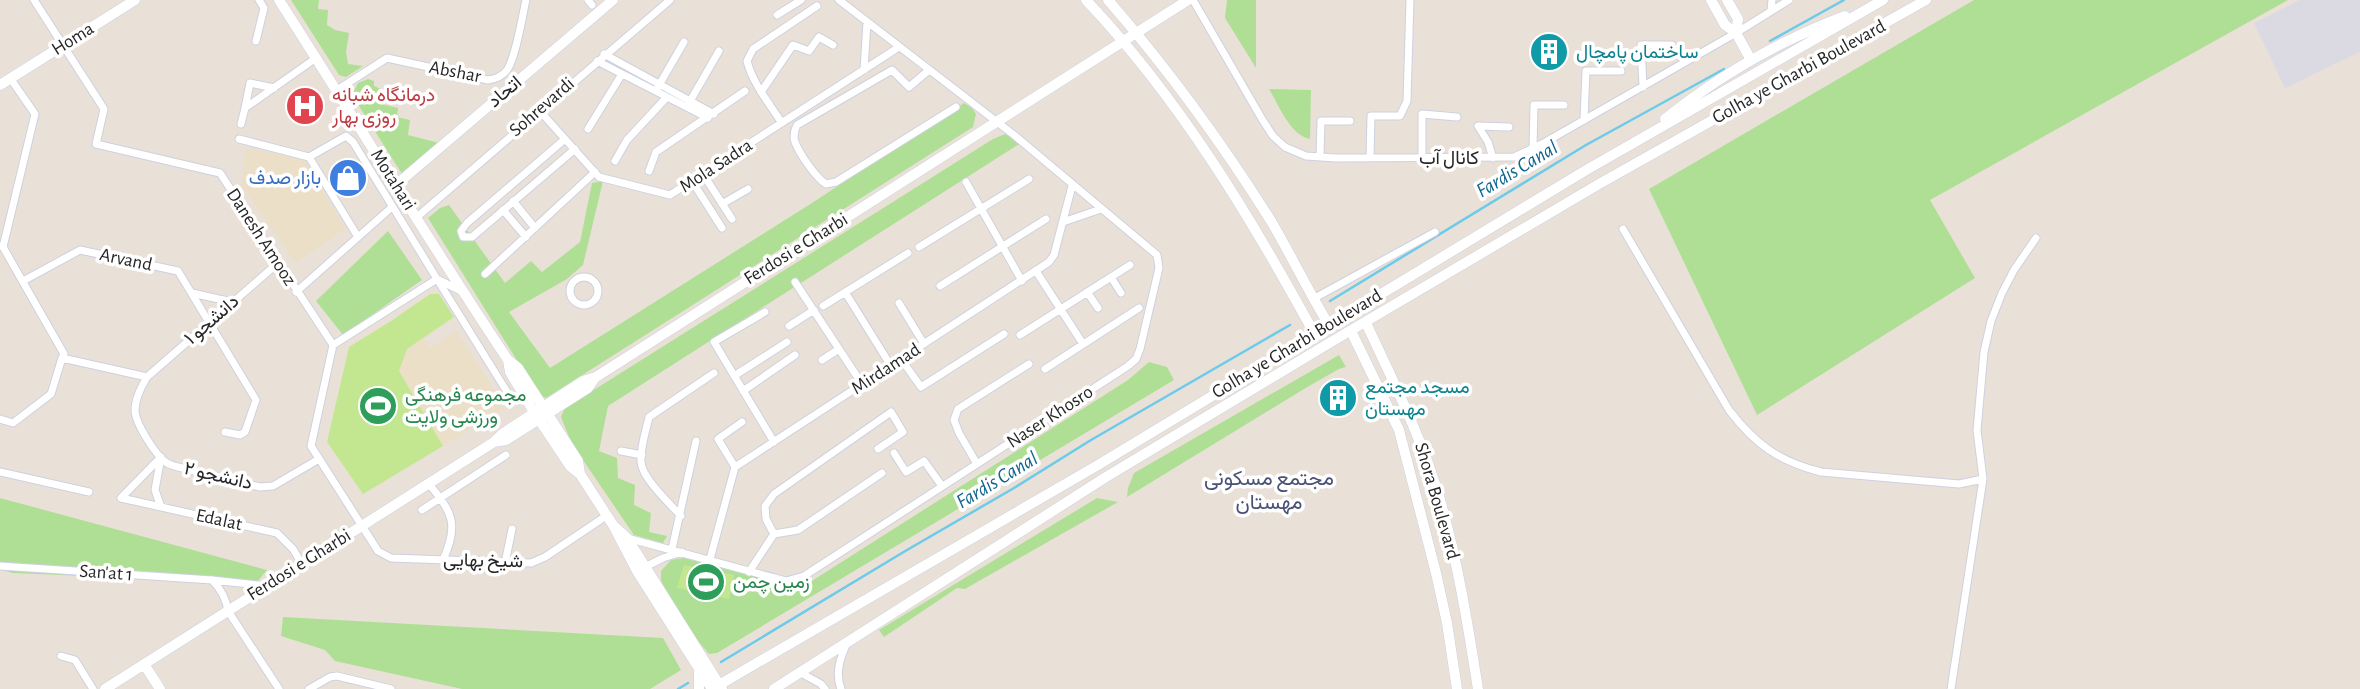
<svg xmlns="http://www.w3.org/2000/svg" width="2360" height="689" font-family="'Alegreya Sans',Vazirmatn,sans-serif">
  <rect width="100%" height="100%" fill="#e9e1d8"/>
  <path fill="#dbd9e1" d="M2300,0H2360V52L2285,88L2254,23Z"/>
  <path fill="#ebdfc7" d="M250,148L306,161L345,229L296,263L241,185L245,151Z
    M456,331L501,401V409L443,446L399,371L407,349L424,338L430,348Z"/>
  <path fill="#afdf95" d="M291,0H319L318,9L328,10L327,25L335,30L349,33L346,52L348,64L363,66L346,77L339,75Z
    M1227,0H1256V68L1225,18Z
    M1974,0H2288L1930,200L1975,278L1757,415L1649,189Z
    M368,79L374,81V86L383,90L381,104L398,108L397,117L410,120L408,135L443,144L402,174L352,95L358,83Z
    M1269,89L1311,90L1310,139C1290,135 1279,105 1269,89Z
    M964,103L972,108L976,114L973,127L546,398L538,394L428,218L440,208L449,205L505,283L531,261L542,272L580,242L592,183L603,181L583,265L567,279L509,312L550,368L812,203Z
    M1005,134L1016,139L1019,144L608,406L599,451L617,458L618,478L635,485L634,505L651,513L649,532L667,536L663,543L634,535L572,444L561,417L565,408L993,139Z
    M388,231L422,280L343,335L316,301Z
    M1339,355L1346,367L1339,369L1309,386L1127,497L1128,488L1134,473Z
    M1149,362L1167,367L1174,380L717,653L709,654L692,634L661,581V571L671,560L683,558L792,586L807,584L1128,380Z
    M0,498L267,570L256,583L12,573L0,569Z
    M1097,498L1118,502L965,589L957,588L884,637L879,630Z
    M283,617L663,638L681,670L650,689H462L335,661L325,650L281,636Z"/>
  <path fill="#c3e790" d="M430,294H439L454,317L407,349L399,371L443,446L363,494L327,442L349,347L391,321Z
    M684,565L734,575L729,599L677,588Z"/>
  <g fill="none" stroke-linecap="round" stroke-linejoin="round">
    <path stroke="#6ccaea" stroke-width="2.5" d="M1770,41L1844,0
      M1330,301L1586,145L1724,69
      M721,662L907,550L1014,488L1091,440L1290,325
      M678,689L688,683"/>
    <defs>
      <path id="street" d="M34,0L104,109L96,144L220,173L333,345L311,446L378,551L391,558L531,563L545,557L606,516
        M588,0L592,5
        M1193,0L1262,119L1273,136L1285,147L1306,156L1336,158L1514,157L1542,144L1736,33L1789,0
        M1771,11L1772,0
        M777,15L801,0
        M256,41L264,8L259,0
        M604,54L714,114
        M597,61L708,118
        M864,70L867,22
        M929,70L909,87L892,70L797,125C794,131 793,136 795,142C799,153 816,178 826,184L836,182L956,107
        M658,87L684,42
        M1643,87L1641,45H1672
        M337,90L387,58L488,80C495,79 502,77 507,70C516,57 522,17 526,0
        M761,92L793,45L809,51L819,37L833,45
        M689,103L719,51
        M245,108L250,83L274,88
        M539,110L599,177L670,195L899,47
        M1584,120L1586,71H1621
        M782,123C769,103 753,84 747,61L753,49L817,6
        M241,124L245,108L316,58
        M588,129L622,74
        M239,139L309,157L358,237
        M565,139L467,223L461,231L463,237H472L575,149
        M1533,148L1534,105H1564
        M1320,156L1321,121H1350
        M309,157L346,136L353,142L437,279L461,291
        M1370,158L1371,116H1400L1407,101L1410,0
        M1422,158V114L1457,117
        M1493,158L1488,142L1478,126L1509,127
        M615,161L627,140L667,97
        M649,171L656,152L745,91
        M703,174L732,219
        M692,181L722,228
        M966,182L1022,281
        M513,201L535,228
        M722,204L748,189
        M503,210L526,237
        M417,217L670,0
        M1063,222L1101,209
        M1623,229L1729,410C1755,444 1778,461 1821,472L1959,484L1983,479
        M0,246L3,247L64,354L62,358L147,377
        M3,247L35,114L10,78
        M919,247L1029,179
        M278,263L147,377C141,387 135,398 135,410C135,423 156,456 167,463C170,465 174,466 178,467L260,487L273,486L319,459
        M1036,271L1083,344
        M485,274L595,172
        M570 291a14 14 0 1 1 28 0a14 14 0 1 1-28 0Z
        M1111,277L1121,293
        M23,281L80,250L178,271L256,400L245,432L240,435L225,432
        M795,282L862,384
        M940,286L1046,219
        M296,292L392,207
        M845,292L891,366
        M1087,292L1098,308
        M192,293L232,302
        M1313,299L1435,232
        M899,303L924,344
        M823,306L908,253
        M765,312L714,342L774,442
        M789,326L814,310
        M1020,335L1130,265
        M333,345L437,279L509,395
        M901,359L921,387L1004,334
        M822,360L839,349
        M1045,369L1139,308
        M734,376L787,342
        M743,391L795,355
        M0,419L13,423L51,394L62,358
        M621,451L642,455
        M894,453L906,472L924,461L942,486
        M977,464L959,433L954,420L958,409L1029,364
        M735,467L718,439L742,422
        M0,472L89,492
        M428,483C453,512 459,525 443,560
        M121,498L277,533L293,549L302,564
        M121,498L161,457L155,490L161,507
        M422,510L506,455
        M681,516C670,504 642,478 641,462C640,448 646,430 649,417L714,373
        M774,534L766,519L765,506L774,494L891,412L903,432L878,449
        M627,538L786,581L804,576L1128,366L1136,359L1140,349L1159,268L1157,255L1014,135L839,0
        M672,549L696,441
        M710,559L735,467L1049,262L1054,255L1072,186
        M505,563L512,529
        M0,566L212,580L267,586
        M641,569L663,558L682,552
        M749,572L774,534L798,530L882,473
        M212,580C221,589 226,598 228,611L279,689
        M61,656L75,660L93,689
        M801,673L821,684L825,689
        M309,689L330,677L337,676L391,689
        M841,689C835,673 840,658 847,643
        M1951,689L1983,479L1977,430L1984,352L1991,321L2002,293L2014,270L2036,238"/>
      <path id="secondary" d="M279,0C356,120 429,242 508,360L518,368L578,461L580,474
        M1086,0C1179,98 1250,216 1314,333
        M1108,0C1168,69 1222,143 1271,221C1291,255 1308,291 1329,325
        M1711,0L1725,25L1736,33L1751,60
        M1727,0L1738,19L1736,33
        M0,85L135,0
        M1665,119C1720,75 1779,41 1845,16
        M397,184L613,0
        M1366,323C1393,381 1422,438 1440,500C1458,562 1468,626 1478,689
        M1351,331L1399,430L1436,573L1447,623L1457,689
        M508,360L510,372L534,412L570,466L580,474L613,525L637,571L712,689
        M494,442L506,440L588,388L595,378
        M616,528L627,538L722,689
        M144,664L160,689
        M105,689L494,442L502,434L583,381L596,377L1188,0
        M699,689V672
        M712,689L1098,465L1588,169L1883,0
        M774,689L1106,477L1331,342L1599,184L1926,0"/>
    </defs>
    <use href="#street" stroke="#cdd1e0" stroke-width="9"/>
    <use href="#secondary" stroke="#cdd1e0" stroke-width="11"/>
    <use href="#street" stroke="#fff" stroke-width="7"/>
    <use href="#secondary" stroke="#fff" stroke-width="10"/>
  </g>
  <defs>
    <symbol id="building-disc" viewBox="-11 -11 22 22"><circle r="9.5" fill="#0f9aa8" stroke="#fff"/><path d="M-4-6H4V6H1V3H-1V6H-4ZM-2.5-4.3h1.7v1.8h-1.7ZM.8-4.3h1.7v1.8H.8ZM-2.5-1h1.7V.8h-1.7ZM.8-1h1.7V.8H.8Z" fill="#fff"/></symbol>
    <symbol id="hospital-disc" viewBox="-11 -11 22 22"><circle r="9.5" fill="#e0444e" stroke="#fff"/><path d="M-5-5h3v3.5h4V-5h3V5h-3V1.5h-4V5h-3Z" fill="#fff"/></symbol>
    <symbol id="shop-disc" viewBox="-11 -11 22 22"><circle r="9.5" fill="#3f7fe0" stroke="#fff"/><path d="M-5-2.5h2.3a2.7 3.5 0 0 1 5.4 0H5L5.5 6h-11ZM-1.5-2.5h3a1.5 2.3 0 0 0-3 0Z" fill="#fff"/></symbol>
    <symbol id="stadium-disc" viewBox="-11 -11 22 22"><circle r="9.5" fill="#2e9e5b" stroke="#fff"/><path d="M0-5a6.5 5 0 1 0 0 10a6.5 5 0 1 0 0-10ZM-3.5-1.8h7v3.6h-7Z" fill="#fff"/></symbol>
  </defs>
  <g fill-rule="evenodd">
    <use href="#building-disc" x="1527" y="30" width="44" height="44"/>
    <use href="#hospital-disc" x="283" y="84" width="44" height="44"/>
    <use href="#shop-disc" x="326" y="156" width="44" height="44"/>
    <use href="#building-disc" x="1316" y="376" width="44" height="44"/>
    <use href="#stadium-disc" x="356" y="384" width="44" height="44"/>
    <use href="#stadium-disc" x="684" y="560" width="44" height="44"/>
  </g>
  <g text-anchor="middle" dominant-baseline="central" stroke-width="7" stroke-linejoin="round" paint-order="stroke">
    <g font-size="19" fill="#262626" stroke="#fff">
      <text transform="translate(73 39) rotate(-32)">Homa</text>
      <text transform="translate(455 72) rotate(11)">Abshar</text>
      <text transform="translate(1799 72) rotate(-29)">Golha ye Gharbi Boulevard</text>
      <text transform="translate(505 92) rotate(-40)">اتحاد</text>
      <text transform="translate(542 107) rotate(-41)">Sohrevardi</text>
      <text x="1449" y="158">کانال آب</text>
      <text transform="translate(716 166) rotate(-33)">Mola Sadra</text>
      <text transform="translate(393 180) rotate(58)">Motahari</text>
      <text transform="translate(261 237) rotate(57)">Danesh Amooz</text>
      <text transform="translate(796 249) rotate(-32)">Ferdosi e Gharbi</text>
      <text transform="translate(126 260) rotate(12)">Arvand</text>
      <text transform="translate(212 320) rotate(-41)">دانشجو ۱</text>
      <text transform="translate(1297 344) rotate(-31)">Golha ye Gharbi Boulevard</text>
      <text transform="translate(886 369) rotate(-33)">Mirdamad</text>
      <text transform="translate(1050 417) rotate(-33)">Naser Khosro</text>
      <text transform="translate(218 476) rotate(13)">دانشجو ۲</text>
      <text transform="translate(1437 501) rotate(74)">Shora Boulevard</text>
      <text transform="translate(219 520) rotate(12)">Edalat</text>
      <text transform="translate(483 561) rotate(1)">شیخ بهایی</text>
      <text transform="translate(299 565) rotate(-32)">Ferdosi e Gharbi</text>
      <text transform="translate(106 573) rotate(4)">San'at 1</text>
    </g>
    <g font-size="19" fill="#0d838f" stroke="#fff" text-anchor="start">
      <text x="1576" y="52">ساختمان پامچال</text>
      <text x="1365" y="387">مسجد مجتمع<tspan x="1365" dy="22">مهستان</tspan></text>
    </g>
    <g font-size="19" fill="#be3a42" stroke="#fff" text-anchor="start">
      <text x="332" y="95">درمانگاه شبانه<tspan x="332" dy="22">روزی بهار</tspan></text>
    </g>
    <g font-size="19" fill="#366cbe" stroke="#fff" text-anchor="end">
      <text x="321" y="178">بازار صدف</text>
    </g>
    <g font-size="19" fill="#27864d" stroke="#fff" text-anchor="start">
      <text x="405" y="395">مجموعه فرهنگی<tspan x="405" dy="22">ورزشی ولایت</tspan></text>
      <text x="733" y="582">زمین چمن</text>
    </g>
    <g font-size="21" font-style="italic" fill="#106690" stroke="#fff">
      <text transform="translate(1517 169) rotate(-31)">Fardis Canal</text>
      <text transform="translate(997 480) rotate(-31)">Fardis Canal</text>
    </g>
    <g font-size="21" fill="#495175" stroke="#fff">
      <text x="1269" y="478">مجتمع مسکونی<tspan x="1269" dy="24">مهستان</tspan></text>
    </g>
  </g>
</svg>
